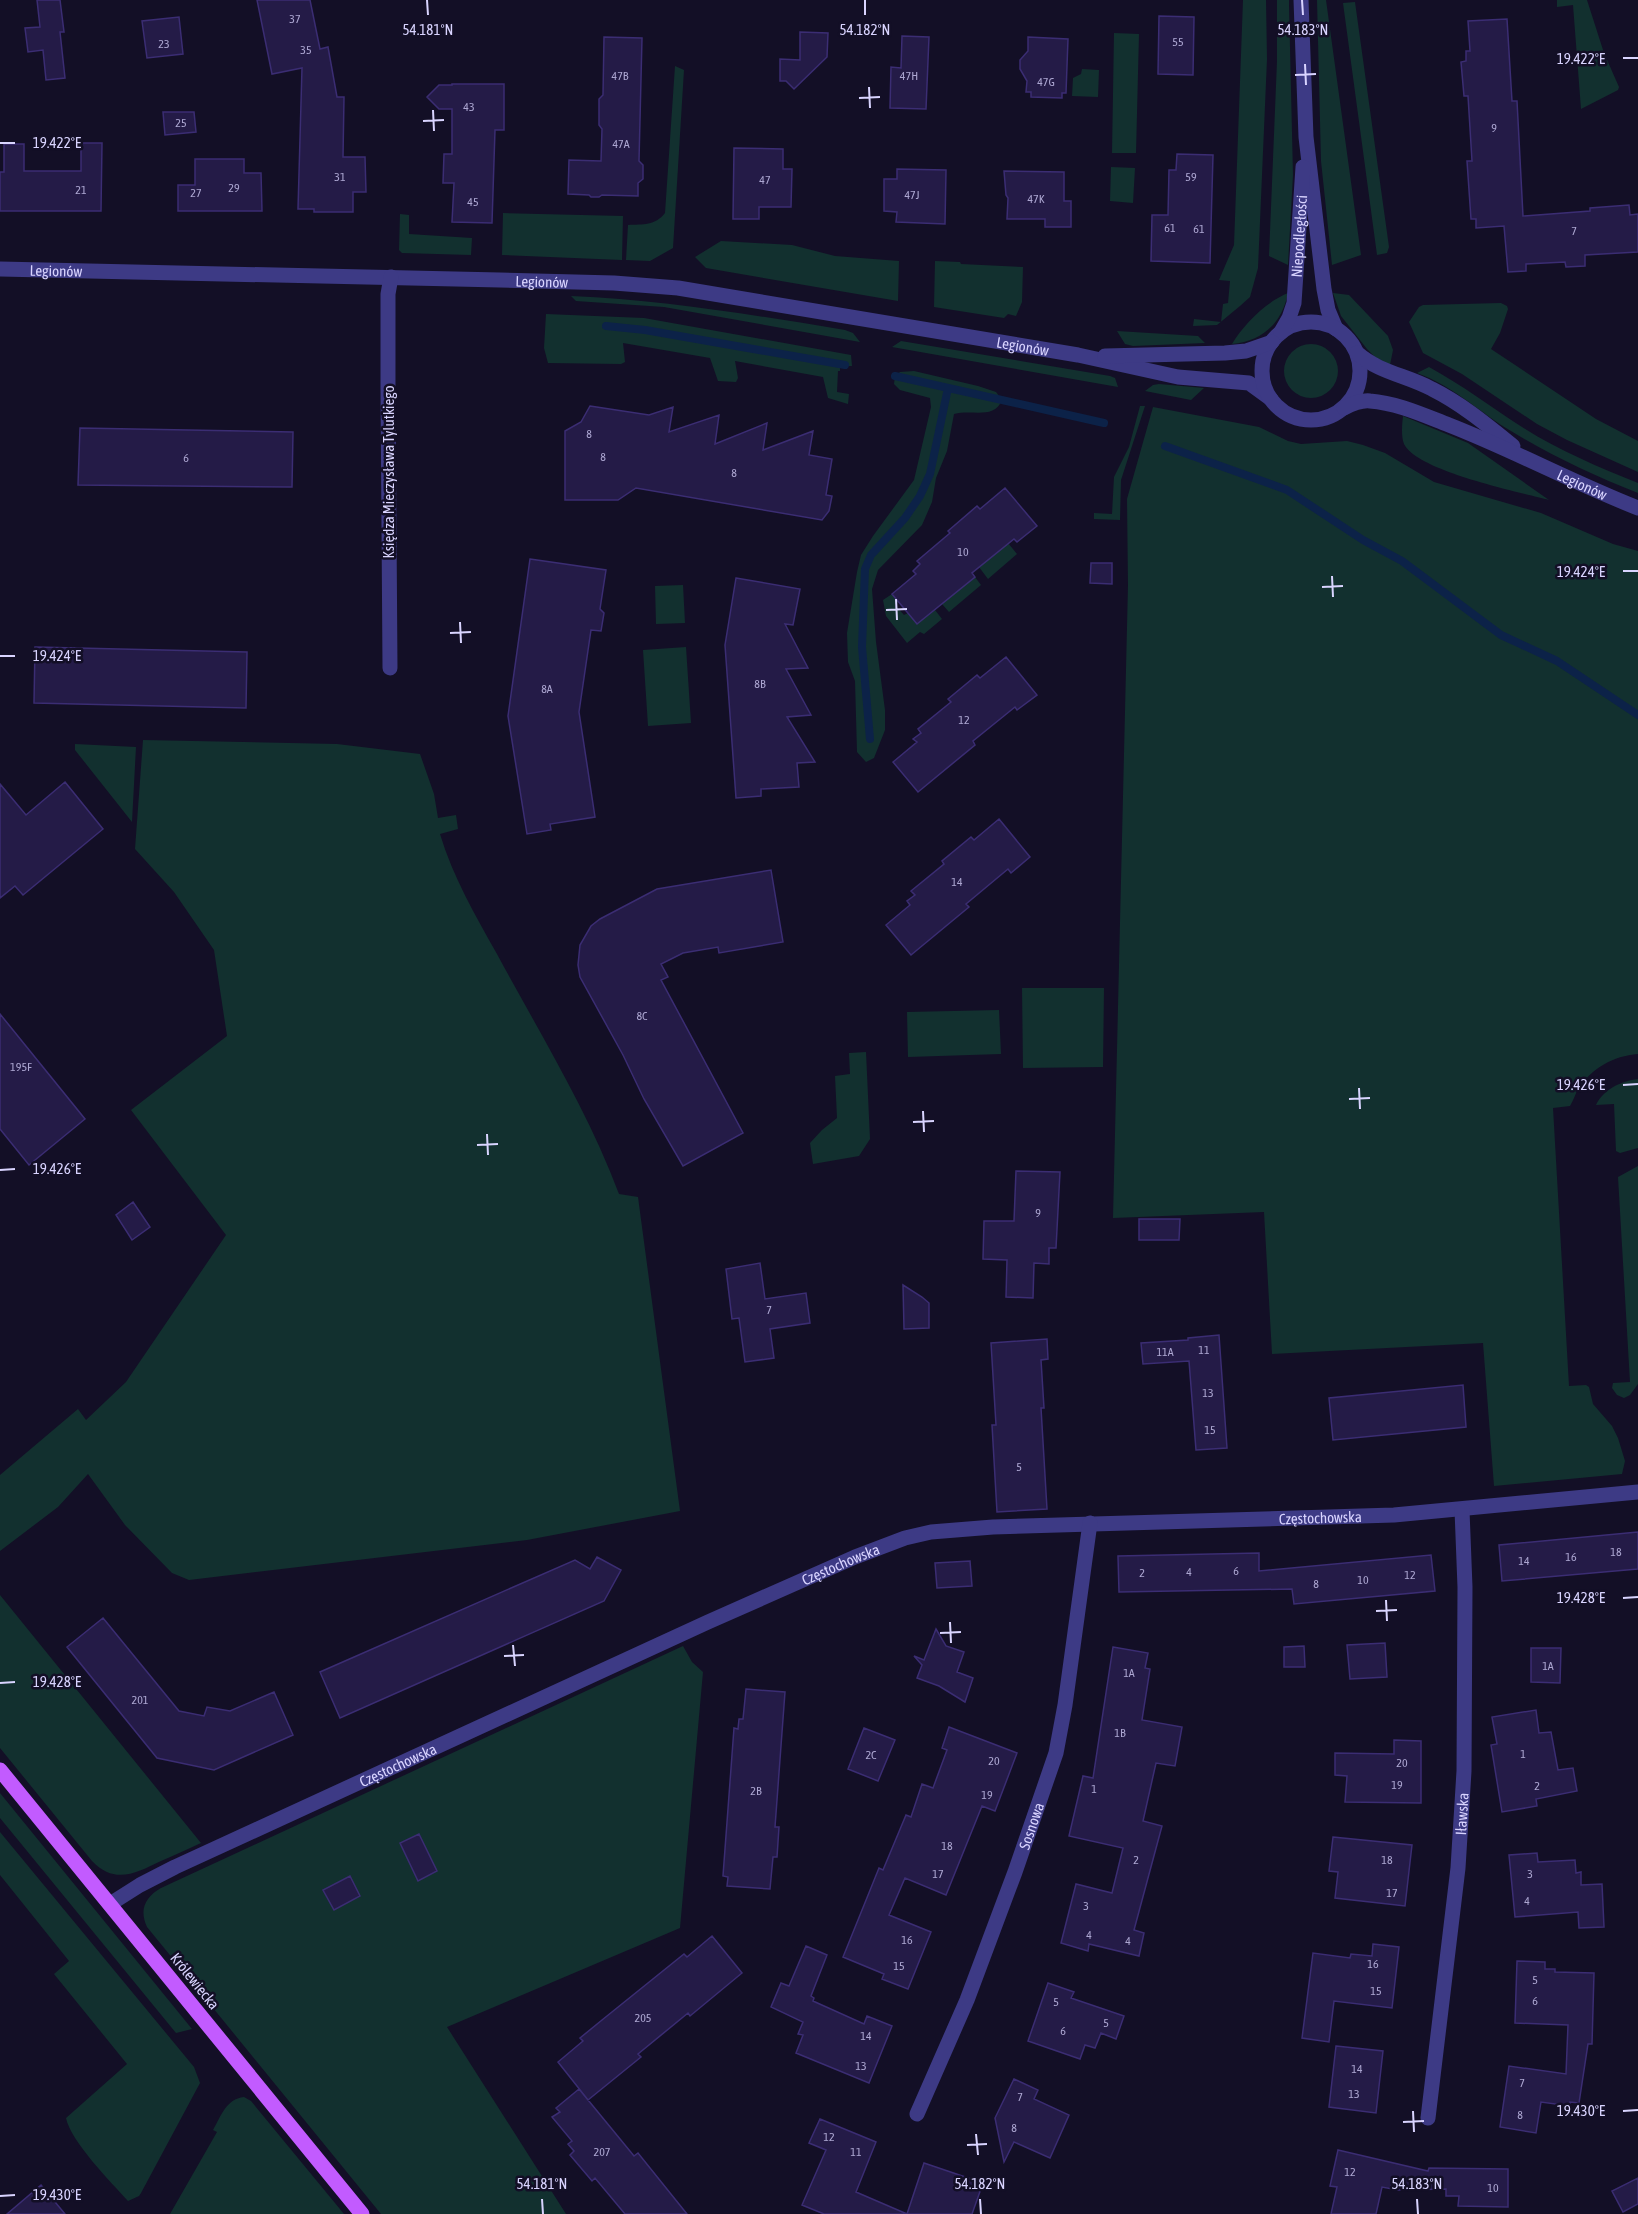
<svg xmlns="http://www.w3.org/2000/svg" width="1638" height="2214" font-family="'Asap Condensed',sans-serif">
  <rect width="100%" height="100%" fill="#130f26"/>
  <path fill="#12302f" d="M1243,0H1266L1267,59L1258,268L1250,297L1240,306L1217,325L1193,326L1194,319L1221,322L1223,304L1228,303L1230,281L1219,280L1234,245Z
    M1277,0H1289V5L1293,175L1288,265L1269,256L1277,61Z
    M1317,0H1326L1361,255L1332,265L1321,161Z
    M1557,0H1587L1604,53L1619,87L1618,90L1581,109L1573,5L1557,7Z
    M1355,2L1389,247L1387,253L1377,255L1343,3Z
    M1114,33L1139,34L1136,153H1112Z
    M675,66L684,70L673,248L650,261L626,260L628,225C643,224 655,226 665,213Z
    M1082,69L1099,70L1098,97L1072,96L1073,78L1081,74Z
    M1111,167L1135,168L1133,203L1110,201Z
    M503,213L623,216L622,260L502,255Z
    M400,214L409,215V234L472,238L471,255L402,253L399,250Z
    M721,241L792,245L835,256L899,261L898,301L706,268L695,257Z
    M935,261L960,262L961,264L1023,267L1022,302L1016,316L1008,314L1004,318L934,307Z
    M1288,293C1282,323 1263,341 1232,344C1244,324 1266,302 1288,293Z
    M1333,293L1349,295L1388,336L1393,350L1390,365L1375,357L1367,349L1341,316Z
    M571,296C664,300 754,315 845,330L853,333L860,342L664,307L576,301Z
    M1501,303L1507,306L1508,309L1500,333L1491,349L1596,419L1638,441V472L1567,440L1537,424L1462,374L1423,353L1409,322L1419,307L1423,305Z
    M546,314L644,318L851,355L852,366H840V371H838L837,392L849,394L848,404L828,398L823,377L735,361L738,378L736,382L718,381L710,358L623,343L625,362L621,364L548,363L544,348Z
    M1117,331L1198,336L1205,343L1133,346L1125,344Z
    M901,341L1110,376L1115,378L1118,387L892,347Z
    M1284 371a27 27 0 1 1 54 0a27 27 0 1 1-54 0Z
    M1429,367C1462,385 1491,407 1522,427C1558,450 1598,467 1638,483V493C1592,475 1548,454 1506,428C1476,409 1451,385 1417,373Z
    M914,371L978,386L996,392L1002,400C994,420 972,409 954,414L947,451L936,478L932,502L922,525L878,570L872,589L876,642L885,710V730L874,758L866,762L857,752L855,681L848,662L847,633L857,572L861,555L873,536L914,480L931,407L930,398L900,390L894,384L895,376L900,372Z
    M1159,384L1204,388L1191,400L1145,391L1153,385Z
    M1140,406H1145L1121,480L1120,520L1094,519V513L1112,514L1114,477L1129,447Z
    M1153,407L1259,427L1288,441L1301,444L1347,441L1363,445L1385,453L1434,482L1541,513L1613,544L1638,551V1054C1613,1056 1592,1068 1578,1089C1575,1095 1573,1101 1570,1106L1553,1108L1569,1386L1586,1385L1589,1387L1593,1404L1612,1426L1618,1438L1625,1461L1622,1474L1494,1486L1483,1343L1272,1354L1264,1212L1113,1218L1128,585L1127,499Z
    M1403,416L1468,443L1549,500C1519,492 1417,471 1404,444C1401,436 1402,425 1403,416Z
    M1008,543L1017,554L988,579L979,567Z
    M975,577L981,585L949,612L942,604Z
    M683,585L685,623L656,624L655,586Z
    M892,594L899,601L895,605L904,615L908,613L917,624L935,610L942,619L924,634L920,632L907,643L886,616L883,600Z
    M686,647L691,723L648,726L643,650Z
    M143,740L337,744L420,754L434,794L438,818L456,815L458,829L440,834C453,877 475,915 497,954C539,1032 588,1111 619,1194L638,1197L680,1511L527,1540L189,1580L172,1573L125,1525L88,1474L58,1507L0,1551V1475L78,1409L86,1420L126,1382L226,1235L131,1110L227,1036L214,950L174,892L135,849Z
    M75,744L136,747L132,822L75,750Z
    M1022,988H1104L1103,1067L1023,1068Z
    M999,1010L1001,1054L908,1057L907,1012Z
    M866,1052L870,1139L859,1156L813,1164L810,1143L822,1130L837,1118L835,1076L850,1074L849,1053Z
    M1638,1079V1148L1620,1153L1616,1151L1614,1104L1596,1105C1604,1089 1621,1081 1638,1079Z
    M1638,1166V1384L1630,1395L1624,1398L1617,1395L1612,1388L1613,1383L1630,1382L1618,1177Z
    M0,1595L201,1843C188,1849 175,1855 161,1861C136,1873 115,1885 92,1861L0,1748Z
    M683,1646L692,1662L703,1672L680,1928L447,2027L566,2214H381L147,1927C139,1910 145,1897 161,1888Z
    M0,1793L192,2029L176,2033L0,1818Z
    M0,1832L194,2067L200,2083L141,2193L139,2196L128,2201C111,2182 71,2142 66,2118L127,2064L54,1974L69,1961L0,1875Z
    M244,2097L251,2101L344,2214H170L217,2132L213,2130C221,2116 226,2099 244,2097Z"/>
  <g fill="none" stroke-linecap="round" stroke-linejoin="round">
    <path stroke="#0c2248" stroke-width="8" d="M606,326L645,330L845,365
      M895,376L1104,423
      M1165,446L1287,490L1363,540L1402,561L1501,635L1557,661L1638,715
      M870,739L862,647L865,569L871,555L905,518L920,496L930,474L948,388"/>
  </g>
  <path fill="#241b47" stroke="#3b2d73" stroke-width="1.5" d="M37,0H60L64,32H60L65,78L46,80L43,50L28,52L25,28L40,27Z
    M257,0H310L320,49L328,47L337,97H344L343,157H365L366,192H353V212H314V209H298L302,68L272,74Z
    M1159,16L1194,17L1193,75L1158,74Z
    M179,17L183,54L147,58L142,21Z
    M1507,19L1512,101H1517L1523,216L1590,211V208L1629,205L1630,215L1638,214V252L1585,255V266L1566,267L1565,262L1526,264V271L1508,272L1504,226L1476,228V219H1471L1467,161H1472L1468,96H1464L1461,62L1466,61V51H1470L1468,21Z
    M800,32L828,33L827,57L794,89L786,81H780V59L800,60Z
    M902,36L929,37L926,109L890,108L891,67L901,68Z
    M604,37L642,38L639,161L643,165V179L638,183V196L602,195L599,197H591L589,195L568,194L569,160L601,161L602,129L599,125V99L603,95Z
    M1028,37L1068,39L1066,93H1062V98L1031,97V92H1026L1027,81L1020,69V60L1028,51Z
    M452,84H504V130H495L492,223L452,222L454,183H443L444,154H452V109H439L427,97L439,85H452Z
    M163,112H194L196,132L165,135Z
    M81,143H102L101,211H0V172H4V144H24V171H81Z
    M734,148L783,149V169H792L791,207H759V219H733Z
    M1177,154L1213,155L1210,263L1151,261L1152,215H1168L1169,170H1176Z
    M195,159H244V173H261L262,211H178V185H195Z
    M897,169L946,170L945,224L896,222L897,212L884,211V179H897Z
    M1004,171L1064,172V201H1071V227H1045V219H1007L1008,198L1006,195Z
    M590,406L649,415L673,407L669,432L719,415L715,444L767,423L763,450L813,431L809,455L832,459L826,495L832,496L829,511L822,520L636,488L618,500H565V431L581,422Z
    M80,428L293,432L292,487L78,485Z
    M1005,488L1037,526L1017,542L1014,539L972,573L975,577L917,624L892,594L916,574L913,571L920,564L917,561L950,533L948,531L977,506L980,509Z
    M530,559L606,570L600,609L604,613L601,631L591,630L579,712L595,817L550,824L551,830L527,834L508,716Z
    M1091,563H1112V584L1090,583Z
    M736,578L800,589L793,625L785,624L808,668L786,669L811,715L787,717L815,762L797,763L799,787L761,789V796L736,798L725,645Z
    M35,647L247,652L246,708L34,703Z
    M1006,657L1037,695L1017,710L1015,707L973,741L975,745L918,792L893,762L917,742L913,739L921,733L918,729L951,702L948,699L977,675L980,678Z
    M65,782L103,829L23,895L15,886L0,898V784L26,815Z
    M999,819L1030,857L1011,873L1008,869L966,904L969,907L911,955L886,925L910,905L907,901L915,895L911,891L944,864L942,861L971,837L974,840Z
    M771,870L783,942L719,953L718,947L683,953L661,964L668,977L661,980L743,1133L683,1166L644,1099L623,1055L580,977L578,965L580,945L591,926L600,919L657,889Z
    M0,1014L85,1119L29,1165L0,1129Z
    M1016,1171L1060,1172L1056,1248H1049V1264L1034,1263L1033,1298L1006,1297L1007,1260L983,1259L984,1221H1014Z
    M133,1202L150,1227L132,1240L116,1215Z
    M1139,1219H1180L1179,1240H1139Z
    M760,1263L765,1299L806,1293L810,1323L770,1329L774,1358L745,1362L739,1318L732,1319L726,1269Z
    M903,1285L922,1297L929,1303V1328L904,1329Z
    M1219,1335L1227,1448L1196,1450L1189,1361L1143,1364L1141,1343L1188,1340V1338Z
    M1047,1339L1048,1359L1041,1360L1044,1408H1041L1047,1509L997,1512L992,1425H996L991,1343Z
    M1463,1385L1466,1427L1333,1440L1329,1398Z
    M1638,1532V1569L1502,1581L1499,1545Z
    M1259,1553V1571L1431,1555L1435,1591L1294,1604L1292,1589L1119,1592L1118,1556Z
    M597,1557L621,1570L604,1601L340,1718L320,1672L575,1560L590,1569Z
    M970,1561L972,1586L937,1588L935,1563Z
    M103,1618L179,1711L204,1716L207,1707L230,1711L274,1692L293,1735L214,1770L157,1758L67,1647Z
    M936,1629L946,1646L964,1652L957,1672L973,1678L965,1702L939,1686L917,1678L922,1665L914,1656L924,1660Z
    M1385,1643L1387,1677L1350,1679L1347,1645Z
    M1304,1646L1305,1667H1284V1647Z
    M1113,1647L1148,1653L1145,1668L1150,1669L1142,1720L1182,1727L1175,1766L1156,1763L1143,1821L1162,1826L1134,1930L1144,1933L1139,1956L1089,1944L1088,1951L1061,1943L1076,1884L1112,1893L1123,1848L1069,1836L1083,1776L1093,1778Z
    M1531,1648H1561L1560,1683L1531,1682Z
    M746,1689L785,1692L775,1827H779L777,1857H773L770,1889L727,1886L728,1877L723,1876L734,1728L738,1729L739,1719H743Z
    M1536,1710L1539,1733L1551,1732L1558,1770L1573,1768L1577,1791L1536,1799L1537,1806L1502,1812L1491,1745L1497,1744L1492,1717Z
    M949,1727L1017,1753L995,1811L982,1806L946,1895L905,1878L889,1915L931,1932L908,1989L882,1979L884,1974L843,1957L879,1868L883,1870L906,1815L911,1817L922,1784L933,1788L947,1750L942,1748Z
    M864,1728L895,1740L878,1781L848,1769Z
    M1394,1740L1421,1741V1803L1345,1802L1347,1776L1335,1775V1753L1394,1754Z
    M419,1834L437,1871L418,1881L400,1843Z
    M1333,1837L1412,1845L1405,1906L1335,1898L1338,1872L1329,1871Z
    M1537,1853L1538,1862L1575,1860L1576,1873L1581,1872V1885L1602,1884L1604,1927L1579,1928L1578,1912L1515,1917L1509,1855Z
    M350,1876L360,1896L334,1910L323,1890Z
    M712,1936L742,1973L690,2016L688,2013L638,2054L641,2057L588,2100L558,2062L583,2041L580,2038L602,2020L684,1954L687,1957Z
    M1373,1944L1399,1947L1392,2008L1334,2001L1329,2042L1302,2038L1313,1953L1350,1958L1351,1954L1372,1956Z
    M806,1946L827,1955L811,1996L814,1998L813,2001L864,2024L867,2016L892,2026L869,2083L796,2053L803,2035L798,2034L803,2022L771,2007L781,1983L789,1986Z
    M1517,1961L1545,1962V1969H1555V1972L1594,1973L1592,2044H1588L1579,2103L1570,2102V2106L1541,2102L1536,2133L1500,2127L1509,2066L1566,2074L1568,2025L1515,2023Z
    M1048,1983L1074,1992L1071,1998L1124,2016L1116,2039L1101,2033L1095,2048L1085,2045L1080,2059L1028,2041Z
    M1336,2046L1383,2051L1376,2113L1329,2107Z
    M1014,2079L1038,2090L1034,2099L1069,2115L1050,2158L1014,2142L1004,2162L995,2118Z
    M579,2089L634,2156L638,2153L687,2214H625L595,2178L592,2181L570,2155L574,2151L568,2144L572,2141L552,2117L560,2112L556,2108Z
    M820,2119L876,2142L856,2192L907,2214L924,2163L983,2183L972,2214H824L802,2205L826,2150L809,2143Z
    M1338,2150L1428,2171L1429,2168L1508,2169V2207L1458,2206L1459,2196H1446V2189L1398,2190L1382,2187L1376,2214H1331L1337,2187L1330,2186Z
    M1638,2178V2204L1623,2212L1612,2191Z
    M41,2185L65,2214H7Z"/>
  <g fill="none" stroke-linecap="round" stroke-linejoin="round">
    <g stroke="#3d3a85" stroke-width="15">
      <path d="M1301,0L1306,137L1324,289L1328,310L1336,329"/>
      <path id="s1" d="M0,269L500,280L614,283L678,288L1078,355L1178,377L1249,383L1271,399"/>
      <circle cx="1311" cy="371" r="49"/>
      <path id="s2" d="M1281,332L1289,318L1294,303L1303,167"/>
      <path d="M1357,353C1380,373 1406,375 1432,389C1462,404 1487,425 1513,446"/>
      <path d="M1105,356L1225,353L1246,351L1272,342"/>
      <path id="s3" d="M1344,408C1352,404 1361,400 1370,401C1397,403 1423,415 1449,425C1513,450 1574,483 1638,508"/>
      <path d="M390,668L388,387V294L391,277"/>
      <path id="s4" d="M110,1904L140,1885L175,1867L708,1622L855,1557L905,1538L931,1532L993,1527L1394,1515L1638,1492"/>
      <path id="s5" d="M917,2114L967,2000L1015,1872L1056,1753L1065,1705L1090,1523"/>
      <path id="s6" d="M1428,2118L1458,1868L1464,1771L1465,1587L1462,1510"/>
    </g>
    <path stroke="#c25bff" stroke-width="15" d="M0,1770L362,2214"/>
  </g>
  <path fill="none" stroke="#d9d4ff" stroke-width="2" d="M427,0L428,15M865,0V15M1302,0L1303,15M1623,58H1638M1305,64L1306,85M1295,75L1316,74M869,87L870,108M859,98L880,97M433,110L434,131M423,121L444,120M0,143H15M1623,571H1638M1332,576L1333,597M1322,587L1343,586M896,599L897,620M886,610L907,609M460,622L461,643M450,633L471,632M0,656H15M1623,1085L1638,1084M1359,1088L1360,1109M1349,1099L1370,1098M923,1111L924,1132M913,1122L934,1121M487,1134L488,1155M477,1145L498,1144M0,1170L15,1169M1623,1598L1638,1597M1386,1600L1387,1621M1376,1611L1397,1610M950,1622L951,1643M940,1633L961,1632M513,1645L515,1666M504,1656L524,1655M0,1683L15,1682M1413,2111L1414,2132M1623,2111L1638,2110M1403,2122L1424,2121M976,2134L978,2155M967,2145L987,2144M0,2196L15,2195M542,2199L543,2214M980,2199L981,2214M1417,2199L1418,2214"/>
  <g text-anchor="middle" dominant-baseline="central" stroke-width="5" stroke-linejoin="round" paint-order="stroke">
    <g font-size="12" fill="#aca6d1">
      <text x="295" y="19">37</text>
      <text x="1178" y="42">55</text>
      <text x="164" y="44">23</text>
      <text x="306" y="50">35</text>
      <text x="620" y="76">47B</text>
      <text x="909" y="76">47H</text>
      <text x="1046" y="82">47G</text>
      <text x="469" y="107">43</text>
      <text x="181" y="123">25</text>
      <text x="1494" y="128">9</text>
      <text x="621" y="144">47A</text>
      <text x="340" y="177">31</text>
      <text x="1191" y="177">59</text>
      <text x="765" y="180">47</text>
      <text x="234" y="188">29</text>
      <text x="81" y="190">21</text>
      <text x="196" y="193">27</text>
      <text x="912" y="195">47J</text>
      <text x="1036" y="199">47K</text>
      <text x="473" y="202">45</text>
      <text x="1170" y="228">61</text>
      <text x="1199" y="229">61</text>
      <text x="1574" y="231">7</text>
      <text x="589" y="434">8</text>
      <text x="603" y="457">8</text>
      <text x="186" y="458">6</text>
      <text x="734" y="473">8</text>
      <text x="963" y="552">10</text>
      <text x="760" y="684">8B</text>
      <text x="547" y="689">8A</text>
      <text x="964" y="720">12</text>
      <text x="957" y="882">14</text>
      <text x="642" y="1016">8C</text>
      <text x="21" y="1067">195F</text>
      <text x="1038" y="1213">9</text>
      <text x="769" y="1310">7</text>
      <text x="1204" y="1350">11</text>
      <text x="1165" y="1352">11A</text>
      <text x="1208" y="1393">13</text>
      <text x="1210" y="1430">15</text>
      <text x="1019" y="1467">5</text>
      <text x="1616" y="1552">18</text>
      <text x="1571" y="1557">16</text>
      <text x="1524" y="1561">14</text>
      <text x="1236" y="1571">6</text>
      <text x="1189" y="1572">4</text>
      <text x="1142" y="1573">2</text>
      <text x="1410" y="1575">12</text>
      <text x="1363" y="1580">10</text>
      <text x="1316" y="1584">8</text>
      <text x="1548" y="1666">1A</text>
      <text x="1129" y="1673">1A</text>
      <text x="140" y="1700">201</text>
      <text x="1120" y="1733">1B</text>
      <text x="1523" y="1754">1</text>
      <text x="871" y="1755">2C</text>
      <text x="994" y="1761">20</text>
      <text x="1402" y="1763">20</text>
      <text x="1397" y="1785">19</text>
      <text x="1537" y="1786">2</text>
      <text x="1094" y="1789">1</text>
      <text x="756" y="1791">2B</text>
      <text x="987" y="1795">19</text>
      <text x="947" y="1846">18</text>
      <text x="1136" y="1860">2</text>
      <text x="1387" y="1860">18</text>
      <text x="938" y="1874">17</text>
      <text x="1530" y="1874">3</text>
      <text x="1392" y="1893">17</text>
      <text x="1527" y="1901">4</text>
      <text x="1086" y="1906">3</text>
      <text x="1089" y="1935">4</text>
      <text x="907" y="1940">16</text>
      <text x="1128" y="1941">4</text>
      <text x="1373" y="1964">16</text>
      <text x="899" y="1966">15</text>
      <text x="1535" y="1980">5</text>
      <text x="1376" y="1991">15</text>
      <text x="1535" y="2001">6</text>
      <text x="1056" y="2002">5</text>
      <text x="643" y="2018">205</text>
      <text x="1106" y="2023">5</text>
      <text x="1063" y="2031">6</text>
      <text x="866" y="2036">14</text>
      <text x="861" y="2066">13</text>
      <text x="1357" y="2069">14</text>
      <text x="1522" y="2083">7</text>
      <text x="1354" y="2094">13</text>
      <text x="1020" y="2097">7</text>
      <text x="1520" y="2115">8</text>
      <text x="1014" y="2128">8</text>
      <text x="829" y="2137">12</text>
      <text x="602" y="2152">207</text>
      <text x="856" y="2152">11</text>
      <text x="1350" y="2172">12</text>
      <text x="1493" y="2188">10</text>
    </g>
    <g font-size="15" fill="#d9d4ff" stroke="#130f26">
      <text stroke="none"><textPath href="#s2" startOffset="99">Niepodległości</textPath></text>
      <text stroke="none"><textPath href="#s1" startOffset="56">Legionów</textPath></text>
      <text stroke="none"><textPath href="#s1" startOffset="542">Legionów</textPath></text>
      <text stroke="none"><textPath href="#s1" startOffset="1028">Legionów</textPath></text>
      <text transform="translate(388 472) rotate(-90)">Księdza Mieczysława Tylutkiego</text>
      <text stroke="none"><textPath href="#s3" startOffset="256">Legionów</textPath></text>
      <text stroke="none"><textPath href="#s4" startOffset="1292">Częstochowska</textPath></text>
      <text stroke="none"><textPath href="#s4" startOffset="806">Częstochowska</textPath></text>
      <text stroke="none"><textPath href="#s4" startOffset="320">Częstochowska</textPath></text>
      <text stroke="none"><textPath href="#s6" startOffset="306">Iławska</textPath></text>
      <text stroke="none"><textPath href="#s5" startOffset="310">Sosnowa</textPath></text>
      <text transform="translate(195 1981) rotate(51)">Królewiecka</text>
    </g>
  </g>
  <g font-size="15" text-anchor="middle" fill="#d9d4ff" stroke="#130f26" stroke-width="5" stroke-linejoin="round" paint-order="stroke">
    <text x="428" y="35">54.181°N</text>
    <text x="865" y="35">54.182°N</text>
    <text x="1303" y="35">54.183°N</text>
    <text x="1581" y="64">19.422°E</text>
    <text x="57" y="148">19.422°E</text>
    <text x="1581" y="577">19.424°E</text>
    <text x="57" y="661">19.424°E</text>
    <text x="1581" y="1090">19.426°E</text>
    <text x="57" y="1174">19.426°E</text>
    <text x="1581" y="1603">19.428°E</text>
    <text x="57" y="1687">19.428°E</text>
    <text x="1581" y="2116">19.430°E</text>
    <text x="542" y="2189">54.181°N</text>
    <text x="980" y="2189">54.182°N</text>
    <text x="1417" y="2189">54.183°N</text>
    <text x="57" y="2200">19.430°E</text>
  </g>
</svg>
